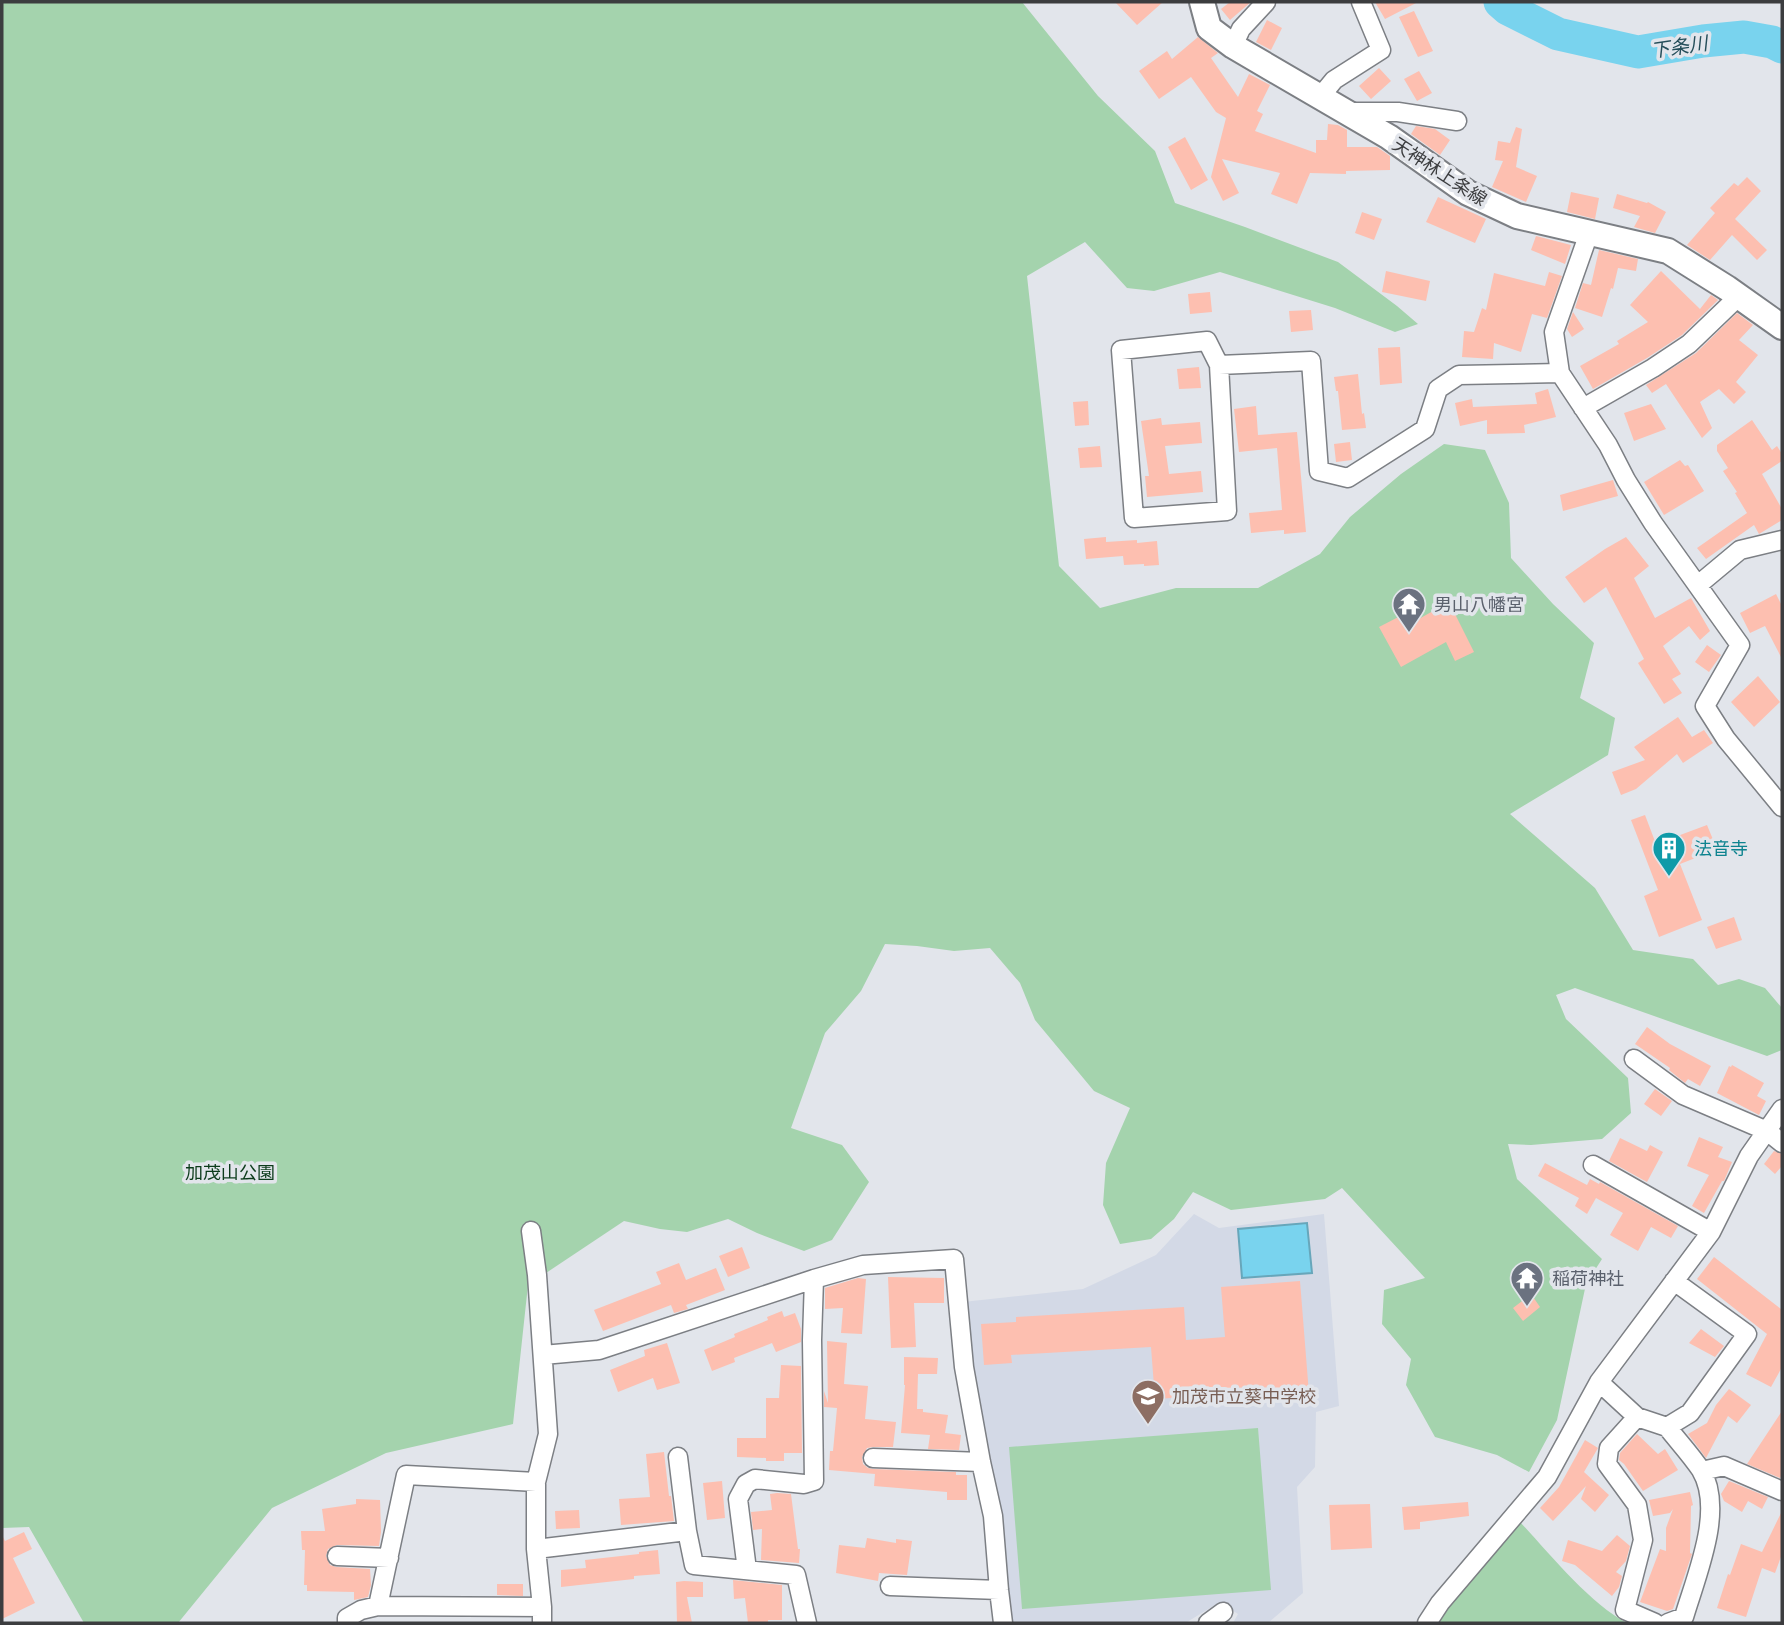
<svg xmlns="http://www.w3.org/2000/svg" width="1784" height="1625" font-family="Barlow,'Noto Sans JP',sans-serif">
  <rect width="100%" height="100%" fill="#e2e5eb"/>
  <path fill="#d3d9e6" d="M1194,1214L1219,1228L1324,1214L1339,1406L1316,1412L1315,1467L1297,1487L1303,1593L1268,1623H1233L1238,1614L1220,1602L1187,1622L1177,1623H1013L1002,1567L963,1302L1083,1289L1156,1255Z"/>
  <path fill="#a4d3ad" d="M2,2H1022L1098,96L1155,151L1175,203L1245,227L1338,262L1397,306L1418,324L1395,332L1335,308L1220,272L1154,291L1127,288L1085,242L1027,276L1059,566L1100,608L1176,588H1258L1320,554L1350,517L1401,474L1444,444L1485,450L1509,503L1511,558L1553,604L1594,643L1580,698L1615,718L1608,755L1510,814L1595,888L1633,950L1693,959L1718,985L1739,979L1765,988L1782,1008V1050L1767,1056L1575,988L1556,995L1566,1019L1628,1078L1631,1113L1602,1139L1531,1145L1508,1144L1517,1179L1602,1259L1586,1284L1557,1420L1529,1472L1497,1455L1435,1437L1406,1385L1411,1359L1382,1324L1384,1290L1425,1278L1342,1188L1325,1199L1231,1210L1193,1192L1174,1219L1151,1239L1120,1244L1103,1205L1106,1163L1130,1108L1094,1091L1035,1020L1020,983L990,948L954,951L917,946L885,944L861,991L825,1033L791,1128L842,1145L869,1182L832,1240L804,1251L757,1233L728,1219L687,1232L660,1229L624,1221L528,1285L513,1424L386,1453L272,1508L178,1623H84L29,1527L2,1528Z
    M1258,1428L1271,1590L1022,1609L1009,1447Z
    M1520,1522C1549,1553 1590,1604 1627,1623H1439C1461,1587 1492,1554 1520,1522Z"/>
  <path fill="#79d3ee" stroke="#67a6ba" stroke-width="2" d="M1307,1223L1312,1273L1242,1278L1238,1229Z"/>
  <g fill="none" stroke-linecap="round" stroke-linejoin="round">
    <path stroke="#79d3ee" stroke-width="33" d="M1500,2L1508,9L1558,34L1638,52L1703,41L1744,37L1772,42L1782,47"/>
  </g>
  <path fill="#fdbfb0" d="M1115,2H1163L1137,25Z
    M1230,2H1251L1230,20L1221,9Z
    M1375,2H1418L1385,19Z
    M1414,11L1433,51L1418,57L1399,17Z
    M1267,20L1282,28L1271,50L1256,42Z
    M1198,37L1218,53L1211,58L1238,97L1249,74L1270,85L1257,111L1263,114L1255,131L1316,153V140H1327L1328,124L1338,125L1347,130V147H1377L1390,156V170L1346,171V174L1310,173L1297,204L1271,194L1280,173L1222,159L1239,193L1223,201L1211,177L1226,118L1216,112L1191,77L1159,99L1139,71L1167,51L1172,59Z
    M1379,68L1391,81L1371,99L1359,86Z
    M1419,71L1432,93L1417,101L1404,79Z
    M1416,126L1435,129L1450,140L1440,155L1411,134Z
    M1516,127L1522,129L1516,167L1537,176L1526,202L1492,187L1503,161L1495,160L1498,141L1510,143Z
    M1185,137L1208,180L1191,190L1168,147Z
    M1747,177L1761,191L1735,219L1767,250L1757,260L1732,235L1710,260L1687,245L1715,213L1710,208L1734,183L1738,186Z
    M1571,192L1599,198L1595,219L1567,212Z
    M1617,194L1647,203L1648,202L1666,212L1655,233L1634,227L1640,216L1613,208Z
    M1438,197L1486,219L1475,243L1426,222Z
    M1362,212L1382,219L1374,240L1355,233Z
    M1536,236L1571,245L1565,264L1531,250Z
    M1599,250L1638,259L1636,271L1618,268L1613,289L1611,288L1602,317L1575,308L1583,283L1591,285Z
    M1386,271L1430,281L1426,301L1382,292Z
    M1661,271L1700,309L1711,295L1718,300L1682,335L1647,358L1593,389L1580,366L1619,344L1617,341L1648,322L1630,305Z
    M1549,272L1562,276L1547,318L1532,314L1521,352L1494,343L1493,359L1462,357L1464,331L1474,332L1482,308L1486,310L1494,273L1545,286Z
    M1210,292L1212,312L1190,314L1188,294Z
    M1311,310L1313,330L1291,332L1289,311Z
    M1573,312L1584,329L1572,337L1567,329Z
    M1737,313L1753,325L1739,340L1758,355L1736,382L1746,392L1734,404L1719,389L1700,402L1712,428L1702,438L1666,384L1652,393L1646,385L1696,353Z
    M1400,347L1402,383L1380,385L1378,348Z
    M1199,367L1201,388L1179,389L1177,369Z
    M1358,374L1362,414L1364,413L1366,428L1342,430L1338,391H1336L1334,377Z
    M1548,389L1556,417L1524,425L1525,433L1487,434V420L1460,426L1455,403L1472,399L1473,407L1537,404L1535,393Z
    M1088,401L1089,425L1075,426L1073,402Z
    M1651,404L1666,429L1634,441L1624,413Z
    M1256,406L1258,435L1297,432L1306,532L1284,534V530L1251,533L1249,513L1282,510L1277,448L1239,452L1234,409Z
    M1161,418L1162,425L1200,422L1202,443L1165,446L1169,474L1201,471L1203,492L1147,497L1145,476H1149L1141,421Z
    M1752,420L1772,450L1777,446L1782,454V461L1762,474L1782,509V520L1759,534L1754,525L1706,559L1697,548L1747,513L1735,493L1737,492L1723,471L1728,468L1717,451V445Z
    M1350,442L1352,460L1336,462L1334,444Z
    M1100,446L1102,467L1080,468L1078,448Z
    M1680,460L1685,466L1688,465L1704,491L1664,515L1644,482Z
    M1613,480L1618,496L1563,511L1560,495Z
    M1106,537V542L1137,540V543L1157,541L1159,565L1144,566V564L1124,565L1123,556L1086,559L1084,539Z
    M1626,537L1649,566L1634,578L1655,618L1691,598L1710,631L1700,640L1689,626L1663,646L1681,674L1672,679L1682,693L1664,704L1638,663L1644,659L1606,587L1584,603L1565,577L1605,549Z
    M1776,594L1782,606V659L1765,626L1750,633L1740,613Z
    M1449,602L1474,652L1455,661L1446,642L1401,667L1379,627L1412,610L1417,620Z
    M1707,645L1721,655L1709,672L1695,662Z
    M1758,676L1780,702L1754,727L1731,702Z
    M1678,717L1692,737L1704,730L1713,743L1683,763L1677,754L1636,789L1621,795L1612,772L1645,760L1634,747Z
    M1645,815L1656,844L1707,825L1714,842L1695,849L1698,857L1680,864L1702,920L1659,937L1644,896L1658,890L1631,820Z
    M1734,917L1742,940L1716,949L1707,927Z
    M1647,1027L1670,1044L1711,1066L1700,1086L1688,1079L1685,1083L1669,1070L1670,1068L1635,1044Z
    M1732,1065L1764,1083L1757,1096L1766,1101L1759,1115L1717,1093L1729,1066L1731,1067Z
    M1655,1089L1672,1101L1661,1116L1644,1104Z
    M1699,1137L1723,1147L1718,1157L1732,1162L1724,1181H1722L1704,1213L1692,1206L1709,1175L1687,1166Z
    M1620,1138L1647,1151L1650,1145L1663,1152L1647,1182L1609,1161Z
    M1774,1151L1782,1154V1166L1775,1174L1764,1164Z
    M1545,1163L1587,1185L1590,1179L1599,1184L1600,1182L1678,1226L1671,1238L1651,1227L1638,1251L1610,1235L1623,1213L1596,1198L1587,1214L1575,1206L1579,1198L1538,1176Z
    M742,1247L750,1268L728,1277L719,1256Z
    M1714,1257L1781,1309L1782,1306V1367L1771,1387L1746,1374L1767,1334L1697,1279Z
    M679,1263L686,1280L716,1268L725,1290L686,1305L688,1309L674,1313L671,1305L603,1331L594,1310L661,1284L656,1272Z
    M888,1277L944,1278V1303H914L916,1347L891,1348Z
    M858,1278L866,1279L862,1334L841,1333L843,1308L825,1309V1288Z
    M1300,1281L1309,1394L1229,1400V1396L1220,1397V1395L1155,1399L1151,1347L1011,1355L1012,1363L984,1365L981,1324L1016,1322V1317L1184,1307L1186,1340L1225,1337L1221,1287Z
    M1531,1294L1540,1307L1523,1321L1513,1308Z
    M782,1311L784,1317L795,1313L801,1329V1342L776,1352L772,1343L734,1358L735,1362L712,1371L704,1350L735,1337L734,1334L768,1320L767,1317Z
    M1701,1329L1724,1346L1715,1357L1689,1343Z
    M827,1341L847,1343L844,1384L868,1386L865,1419L896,1422L893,1447H873L867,1448L862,1457L863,1464L868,1468L873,1469L956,1472V1475H967V1500H947V1492L874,1486L875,1474L829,1470L830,1451H833L837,1408L824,1407V1391L828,1403Z
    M667,1343L680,1383L657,1390L653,1378L618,1392L610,1370L645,1356L644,1350Z
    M904,1357L938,1358L937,1374H918L917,1409H923V1412L948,1415L945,1433L961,1435L959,1450L928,1449L930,1435L901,1433L905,1385H904Z
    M781,1365L801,1366L802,1453H784V1461H766V1458L737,1457V1438H766V1398H779Z
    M1729,1389L1751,1405L1737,1423L1728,1416L1706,1458L1688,1434L1707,1423L1716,1405Z
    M1782,1411V1474L1780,1478L1747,1464Z
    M1637,1434L1658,1454L1665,1449L1678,1470L1643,1491L1624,1464L1619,1460L1620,1453Z
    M1585,1440L1598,1448L1584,1472L1609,1495L1595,1512L1581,1499L1586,1486L1553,1521L1540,1508L1559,1487Z
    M664,1452L669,1496H671L674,1521L621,1525L619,1499L650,1497L646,1454Z
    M722,1481L725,1518L707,1520L703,1483Z
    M1729,1481L1768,1497L1762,1509L1748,1501L1742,1512L1724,1501L1721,1494Z
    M1690,1492L1693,1505L1691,1506L1690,1553L1692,1554L1673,1609L1667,1611L1640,1602L1660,1549L1666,1551V1528L1673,1509L1670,1513L1653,1516L1649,1500Z
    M777,1493L791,1494L798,1549H800L799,1563L761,1560L762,1529L753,1530L751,1512L772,1510L770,1494Z
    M356,1499L380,1500L381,1532L379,1546L337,1545L328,1549L326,1556L330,1565L336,1567L370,1569L371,1585L368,1597L354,1600V1592L307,1591V1585H304L305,1550H302L301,1531H325L322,1509L356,1504Z
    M1468,1502L1469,1516L1420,1522V1529L1404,1530L1402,1507Z
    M1370,1504L1372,1548L1331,1550L1329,1505Z
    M579,1510L580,1528L556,1529L555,1511Z
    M1782,1511V1554L1775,1573L1762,1568L1746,1617L1717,1608L1728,1574L1730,1575L1741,1544L1762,1552Z
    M24,1532L32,1549L13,1558L35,1603L2,1619V1535L5,1541Z
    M1617,1535L1630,1546L1626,1561L1616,1572L1622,1576L1619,1587L1612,1596L1575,1565L1562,1561L1568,1540L1602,1551Z
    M867,1538L896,1543V1539L912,1541L907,1575L879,1573L878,1581L836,1573L839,1545L865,1548Z
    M658,1550L660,1574L634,1576V1579L561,1587V1570L586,1568L585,1560L639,1554V1552Z
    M733,1580L782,1585V1620H768V1623H748L745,1598L734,1599Z
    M684,1581L703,1582V1597H687L692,1623H677L676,1582Z
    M497,1584H523V1596L497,1595Z"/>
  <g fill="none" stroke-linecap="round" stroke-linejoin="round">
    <defs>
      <path id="street" d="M1233,46L1241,29L1266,2
        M1320,97L1334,80L1381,50L1361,2
        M1349,112H1398L1457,121
        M1589,233L1554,332L1560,373L1608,445L1626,480L1653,523L1740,645L1705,706L1726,739L1782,807
        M1207,341L1219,365L1227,511L1134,518L1121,350Z
        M1219,365L1311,361L1319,471L1348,478L1425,429L1438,389L1459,375L1560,373
        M1583,408L1653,368L1689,344L1738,297
        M1698,585L1740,550L1782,540
        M1634,1059L1683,1095L1767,1131L1782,1143
        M1593,1165L1711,1232
        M531,1231L537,1275L548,1434L536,1482V1549L542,1607V1623
        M543,1355L599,1350L814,1279L863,1265L954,1259L964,1367L981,1462L993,1516L999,1590L1003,1623
        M1599,1382L1637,1417L1667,1427L1690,1413L1747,1334L1674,1281
        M1637,1417L1609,1448L1607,1464L1637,1505L1643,1540L1625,1610L1655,1623
        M1667,1427C1678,1441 1691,1455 1701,1470C1725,1510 1696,1576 1684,1617L1668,1623
        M678,1457L687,1531L694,1565L796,1575L807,1623
        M873,1458L981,1462
        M1702,1471L1724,1466L1782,1491
        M536,1549L687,1531
        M337,1556L389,1558
        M747,1570L738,1499L746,1484L755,1479L804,1484L814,1481L812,1340L814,1279
        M890,1586L999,1590
        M378,1606L406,1475L536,1482
        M347,1623V1618L361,1610L378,1606L542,1607
        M1208,1623L1223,1612
        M1427,1623L1440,1603L1547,1477L1599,1382L1711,1232L1749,1156L1782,1109"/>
      <path id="secondary" d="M1202,2L1209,28L1233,46L1389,137L1468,193L1517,216L1668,251L1727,288L1782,327"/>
    </defs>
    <use href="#street" stroke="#7c7f84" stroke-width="21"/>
    <use href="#secondary" stroke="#7c7f84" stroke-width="28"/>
    <use href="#street" stroke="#fff" stroke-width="18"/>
    <use href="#secondary" stroke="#fff" stroke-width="24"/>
  </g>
  <defs>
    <symbol id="temple-pin" viewBox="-11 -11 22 30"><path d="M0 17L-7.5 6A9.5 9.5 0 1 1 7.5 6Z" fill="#6b7280" stroke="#e2e5eb"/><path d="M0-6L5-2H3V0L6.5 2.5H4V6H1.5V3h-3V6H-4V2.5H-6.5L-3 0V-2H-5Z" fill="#fff"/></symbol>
    <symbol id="building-pin" viewBox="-11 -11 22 30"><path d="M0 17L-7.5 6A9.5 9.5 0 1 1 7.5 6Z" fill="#0f9aa8" stroke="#e2e5eb"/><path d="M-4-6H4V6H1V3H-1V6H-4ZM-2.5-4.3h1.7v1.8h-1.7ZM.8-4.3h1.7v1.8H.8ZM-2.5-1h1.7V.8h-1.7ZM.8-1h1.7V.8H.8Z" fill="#fff"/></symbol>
    <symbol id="school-pin" viewBox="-11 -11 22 30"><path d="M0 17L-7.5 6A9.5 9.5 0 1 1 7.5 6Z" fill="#8d6e63" stroke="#e2e5eb"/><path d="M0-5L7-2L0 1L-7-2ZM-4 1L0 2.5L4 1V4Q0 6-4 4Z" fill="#fff"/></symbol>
  </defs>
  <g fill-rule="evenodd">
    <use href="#temple-pin" x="1390" y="585" width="38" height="52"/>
    <use href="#building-pin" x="1650" y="829" width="38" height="52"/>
    <use href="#temple-pin" x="1508" y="1259" width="38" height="52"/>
    <use href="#school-pin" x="1129" y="1377" width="38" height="52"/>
  </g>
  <g text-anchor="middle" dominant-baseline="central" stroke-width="7" stroke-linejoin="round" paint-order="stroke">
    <g font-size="18" fill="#3c3d3f" stroke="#e2e5eb">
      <text transform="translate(1440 171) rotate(33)">天神林上条線</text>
    </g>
    <g font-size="18" fill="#5b616d" stroke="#e2e5eb" text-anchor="start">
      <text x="1434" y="604">男山八幡宮</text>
      <text x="1552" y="1278">稲荷神社</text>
    </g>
    <g font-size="18" fill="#0d838f" stroke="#e2e5eb" text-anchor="start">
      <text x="1694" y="848">法音寺</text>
    </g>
    <g font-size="18" fill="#0c3b1b" stroke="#e2e5eb">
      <text x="230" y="1172">加茂山公園</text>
    </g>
    <g font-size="18" fill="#785e54" stroke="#e2e5eb" text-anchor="start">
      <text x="1172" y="1396">加茂市立葵中学校</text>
    </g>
    <g font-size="19" font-style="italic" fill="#254e5a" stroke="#e2e5eb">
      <text transform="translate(1679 46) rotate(-8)">下条川</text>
    </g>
  </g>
  <rect width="1784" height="1625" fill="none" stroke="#3c3d3f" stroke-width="7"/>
</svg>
